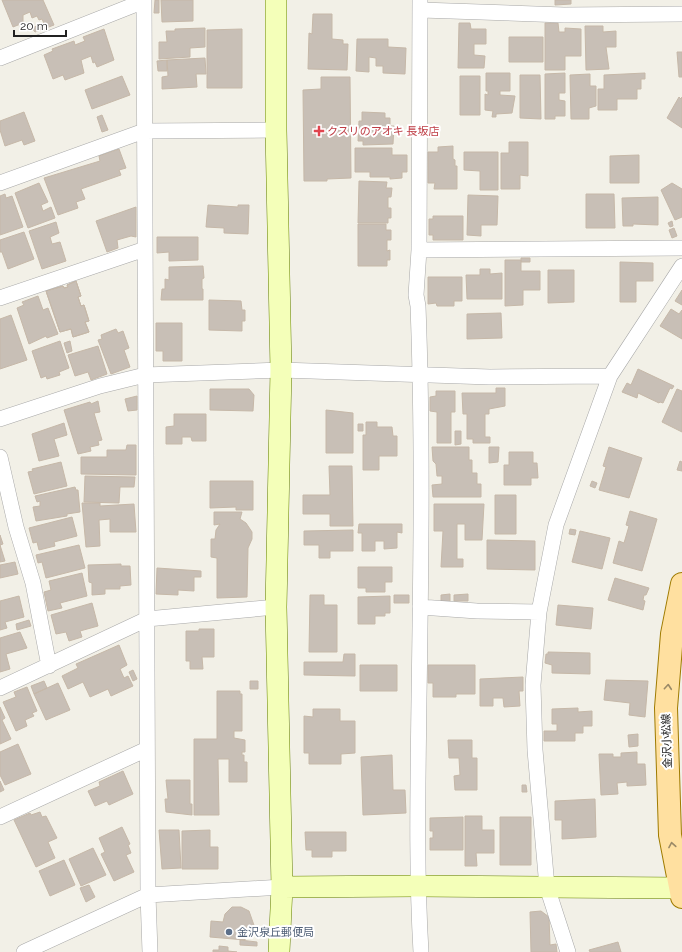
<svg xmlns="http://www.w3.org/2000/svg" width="682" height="952" font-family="Raleway,'Noto Sans JP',sans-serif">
  <rect width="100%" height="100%" fill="#f2f0e7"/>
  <path fill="#c8bfb6" stroke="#c6b8a8" d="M2,0H43L54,25L46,28L42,19L39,20L37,16L32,18L30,12L23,15V23L13,27Z
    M155,0H159V13H154Z
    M161,0H193V21L162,22Z
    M555,0H571V4L555,5Z
    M313,14H332V39L343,40V44H348L347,70L308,69L309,33L312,34Z
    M459,23H470L471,29H486V44H474V55L485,56L484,68H458Z
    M545,23H558L559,32H565V28L581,29V56H565V70H545Z
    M41,24L43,29L35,32L32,28Z
    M585,26H603V32L616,31V47H606L609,69L586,70Z
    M205,28V47L190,48V57L159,59V42H167L166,31H175V29Z
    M104,29L114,60L97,67L95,62L93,63L91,56L81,60L84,73L65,80L63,75L53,79L44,55L53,51L52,49L74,41L75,45L85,41L83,37Z
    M242,29V88H207V30Z
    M509,37H543V62H509Z
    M357,39H388V47L406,48L405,74L383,73V66H376V58L369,57V72L356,71Z
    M677,52H682V77H679Z
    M205,58L206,74H196L197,87L162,89V77L168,76L167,60Z
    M167,60V71H158L157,61Z
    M486,73H510V91H500V95L515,96L512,113L496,114V117H492L493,111L485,110V94L488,95V91H486Z
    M565,73V93H559V100L565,101V116H555V119H545V74Z
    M645,73V79H641V89H637V99H617V110H598V89H604V75Z
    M590,74V86H596V106L589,108V119H571L570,75Z
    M520,75H540L541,119L520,118Z
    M122,76L130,95L92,109L85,90Z
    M460,76H480V115H460Z
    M321,77H350L351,178L327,179V181H304L303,90L321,89Z
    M679,97L681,99L682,97V128L667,118Z
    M24,112L35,141L24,145L22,140L5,146L0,130V121Z
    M362,112L385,113V118H390V126H394L393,144L363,145V141H358L359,121H362Z
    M102,115L108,130L102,132L97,117Z
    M509,142H528V176L520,175V189H501V153H509Z
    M453,146V159L455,160V166H457V189H434L435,183H428V152H438V147Z
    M355,148H392V155H407V172H402V178L390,179V177H370V172H355Z
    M119,149L126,168L119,170L121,175L81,189L85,199L76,202L78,208L58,215L44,178L100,161L99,156Z
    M464,152H498V190H480V171L464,170Z
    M639,155V183H610V156Z
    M359,181L387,182L386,188H392L391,197H388V208H391V218H388V223H358Z
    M39,183L48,202L41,205L43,211L51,207L55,218L28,228L15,193Z
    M672,183L682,189V217L675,220L661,190Z
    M5,194L6,198L12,196L23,227L0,235V196Z
    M586,194H614L615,228H586Z
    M468,195L498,196L497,225H481V236L467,235Z
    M658,197V225L633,224V226H623L622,198Z
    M208,205L238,207V205H249L248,234L224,233V228L206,227Z
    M136,207V237L131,236L117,240L118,248L107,252L96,221Z
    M433,216H463V240H433V235H429V219H433Z
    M672,221L673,226L670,227L668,223Z
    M56,222L59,233L50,237L52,244L60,242L66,261L42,269L29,231Z
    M358,224H386V230H391V240H387V251L390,250V260H387V266H358Z
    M674,228L677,236L672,238L669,230Z
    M24,232L34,259L8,269L2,252H0V240Z
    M157,237H198V260L169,261V252L157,253Z
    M521,258H530V262H521Z
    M505,260H521V271H540V290H523V305L505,306Z
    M620,262L653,263V281H636V302H620Z
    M203,266L204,278L202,279V289H203V300H161L162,289H165V279L169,280V267Z
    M480,269H490V274L502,273V299H467L466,275H480Z
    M548,270H574V302L548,303Z
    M428,277H462V301H454V306H437L436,303L428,304Z
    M76,281L81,296L78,297L81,306L84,305L89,321L85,322L89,332L73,337L71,329L60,332L46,291L63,286L64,288L68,287L67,285Z
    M76,281L81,296L78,297L81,306L84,305L89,321L85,322L89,332L73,337L71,329L60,332L46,291L63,286L64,288L68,287L67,285Z
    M682,290V305L675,301Z
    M38,296L43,310L48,308L58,334L47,338L46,336L29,344L17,308L24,305L22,302Z
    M209,300L241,301L242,310H245V321H242V331L209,330Z
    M671,309L679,314L682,310V339L660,326Z
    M501,313L502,338L467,339V314Z
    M11,315L27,360L0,369V319Z
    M156,323H182V361H163V351H156Z
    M116,329L118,333L123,331L129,348L124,350L130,367L111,374L98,340L102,339L101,335Z
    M60,341L69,368L59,372L60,375L47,379L46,376L41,378L32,351Z
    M70,341L72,351L67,353L64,343Z
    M98,346L107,374L91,380L88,372L75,376L68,355Z
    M638,369L674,386L672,389L670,388L663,403L660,402L659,403L638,393L637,398L622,392L627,383L631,385Z
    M496,388H505V406L489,409V414H485V437H490V443H473V439H467V414H463L462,393H496Z
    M210,389H249L254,395L253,411L210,410Z
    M677,389L682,391V432L662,422Z
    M436,391H455V412H451V443H437V412L430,411V397L436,396Z
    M137,396V410L128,411L125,399Z
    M98,401L100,412L94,413L102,440L98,441L99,445L90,447L91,451L78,454L64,410L90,402L91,404Z
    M326,410L353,413V453H326Z
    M174,414H206V441H192L191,437H182V444H166V427L174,426Z
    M366,422H377V427H392L393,436H397V456H379V470H363V435H366Z
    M64,423L67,435L54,439L59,456L39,461L32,434Z
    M358,424H363V431H358Z
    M455,431H461V444L455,445Z
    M127,445H136V475L81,474V457H107V450H126Z
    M432,447H469V460H472V473H477V484H481V497H433L432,485L442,484V476H437L436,464L433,461Z
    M489,447H499L498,462L489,463Z
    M609,447L642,458L629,498L599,490L606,467L603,466Z
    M509,452H533V463H537L538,478H531V485H504V465H509Z
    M680,461L682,462V471L677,470Z
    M61,462L67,486L34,494L28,472L33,471L32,469Z
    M329,466H352L353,526H330V514H303V495H330Z
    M85,476L135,477L134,487H120L119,503L84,502Z
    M210,481H253V510H236V507L210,508Z
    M592,481L597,483L595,488L590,486Z
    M75,487L76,490H78L80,512L67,514V516L36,521L33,507L40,506V501L37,502L35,496Z
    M495,495H516V534H495Z
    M82,503H100V506L134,504L136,532H110V519L99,520L100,546L86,547Z
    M434,504H484L482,540H465V524H457V559H463V567H441L443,531H434Z
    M630,511L657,519L642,571L613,563L619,541L624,543L629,526L626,525Z
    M214,512H242L240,519L246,523L252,532V539L248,548L247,597L217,598V558L211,557V539H215L216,530L220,524L214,525Z
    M72,517L77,536L54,542L55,546L39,550L37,542L33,543L29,528Z
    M359,524H402V533L397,532V548L384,549V541H375V551H362V533H358Z
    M570,529L576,530L575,535L569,534Z
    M353,530V551H330V558H319V545H304V531Z
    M580,531L610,538L602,569L572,562Z
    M0,535L3,544L0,545L5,561L0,562Z
    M487,540L535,541V570L487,569Z
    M79,545L85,568L46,578L42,562L38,563L36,555Z
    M15,562L18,574L0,578V565Z
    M121,564V566H130L131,585L120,586V589H105V594L92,595V583L89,582L88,565Z
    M358,567H392V582H385V592H366V588H358Z
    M157,568L201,571V577H194V591L178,590V595L156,594Z
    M82,573L87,596L60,603L62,608L48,611L44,592L51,590L49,581Z
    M615,578L649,588L646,595H644L643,600L645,601L643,610L608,600Z
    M450,594V602H441V595Z
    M468,594V601H454V595Z
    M310,595H324V605H337V652H309Z
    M394,595H409V603H394Z
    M19,596L24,617L5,622L7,628L0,630V601Z
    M390,596V613H385V616H375V624H358V597Z
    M92,603L98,626L80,631L82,637L69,641L66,632L56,634L51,615Z
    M558,605L593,608L591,629L556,625Z
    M29,620L31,626L17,630L16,624Z
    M199,629H214V657H202L203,669H190V661H186V631H199Z
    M20,632L27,648L6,654L10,669L0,672V638Z
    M119,645L127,665L120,669L124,678L128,676L133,686L111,696L108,689L90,697L83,682L68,689L62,676L78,668L76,664Z
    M548,652L590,653V674L552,673V665L545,663L546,654H548Z
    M344,654H355V676L304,675V662H343Z
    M360,665H397V691H360Z
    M428,665H475V694H456V697H433V683H428Z
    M133,670L137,679L133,681L129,672Z
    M523,677V691H519L520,706L504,707L503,698H493V706H480V679Z
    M606,680L648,681L645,717L629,715L630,703L604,700Z
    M44,681L47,688L34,694L31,686Z
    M250,681H258V689H250Z
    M58,683L70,710L46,720L34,694Z
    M27,687L37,711L32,713L34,716L25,720L27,726L16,731L3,702L16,697L14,692Z
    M217,691H240V694H242V731H234V738L245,740V752H242V755H244V762H247V782H229V759H218L219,815H194V739H217Z
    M0,707L5,718L2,720L11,739L0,744Z
    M578,708V712L592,711V726H583V733H575V741H544V731H557V724H552V709Z
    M313,709H340V721H355V753L341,754V764H309V753H304V716L313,717Z
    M638,734V746L629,747L628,735Z
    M448,740H472V758H477V790H455L454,776L460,775L459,758H449Z
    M18,744L31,774L5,785L0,775V752Z
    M637,752V764H645L646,785L627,786V782L617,783L618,794L601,795L599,754H613V757H621V753Z
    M392,755L393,790H405L406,813L363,815L361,757Z
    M123,771L133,794L109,805L107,801L95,806L88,791L100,786L99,782Z
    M166,780H190V804H192V815L166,812L165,799H168Z
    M0,781L4,790L0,792Z
    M522,785H526L527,792H522Z
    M595,799L596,837L562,839V820H555V801Z
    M40,812L42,817L46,816L57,838L48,842L55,858L36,867L14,820L30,813L31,815Z
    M465,816H482V830H494V853H476L477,866H465Z
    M463,817V850H430V838H433V831H430V818Z
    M500,817H531V865H500Z
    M122,827L130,844L128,845L131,853L126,855L134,872L114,881L101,854L105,852L99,838Z
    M159,830H179L181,868L162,869Z
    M210,830V847H218V869H182V831Z
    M305,832H346V851H332V857H312V850H306Z
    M93,848L106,875L81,886L69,859Z
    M64,860L75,885L50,896L39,871Z
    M89,885L95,897L86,902L80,888Z
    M232,907H241L249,911L256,931L246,930L245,940L210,937L211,921L223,922L225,914Z
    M541,911L549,917L550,945L556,944L557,952H531L530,912Z
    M240,940L257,942V946L240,945Z
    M618,942L621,952H590L589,950Z
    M219,946L228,947V951L237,952H213V950H219Z"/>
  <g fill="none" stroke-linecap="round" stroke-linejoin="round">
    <defs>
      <path id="street" d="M144,0L148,895L150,952
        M420,0L419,250L416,295L418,306C423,436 421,568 419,699C418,783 416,868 421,952
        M421,10L564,15L682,14
        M0,58L144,1
        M0,183L144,131L276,130
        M419,250L682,248
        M0,298L145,249
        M0,419L100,386L145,375L281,370L490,377L610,376
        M0,457L16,527L33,583L49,666
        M420,607L477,611L539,612
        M0,688L147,619L276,607
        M0,817L147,749
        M24,952L148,895L282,887
        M568,952L547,887L535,750L533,685L539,612L556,525L610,376L682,266"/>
      <path id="secondary" d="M276,0V130L281,370L276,607L282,887L279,952
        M282,887L417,886L682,888"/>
      <path id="primary" d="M682,584L672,634L666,708L670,835L682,897"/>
    </defs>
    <use href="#street" stroke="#a8a8a8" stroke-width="16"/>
    <use href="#secondary" stroke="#658100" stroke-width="22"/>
    <use href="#primary" stroke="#9f7b00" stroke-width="24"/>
    <use href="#street" stroke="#fff" stroke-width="15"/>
    <use href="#secondary" stroke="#f4ffb9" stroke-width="21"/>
    <use href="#primary" stroke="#ffe0a0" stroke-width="22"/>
  </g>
  <defs><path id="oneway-chevron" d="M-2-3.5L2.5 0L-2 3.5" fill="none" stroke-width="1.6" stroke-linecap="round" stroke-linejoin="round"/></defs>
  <g stroke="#9b8a67">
    <use href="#oneway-chevron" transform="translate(668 687) rotate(-85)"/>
    <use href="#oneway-chevron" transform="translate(672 845) rotate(-100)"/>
  </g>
  <path fill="#e0444e" stroke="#fff" stroke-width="1.5" d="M317 125h4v4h4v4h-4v4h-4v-4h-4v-4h4z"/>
  <circle fill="#5c6f8a" stroke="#fff" stroke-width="1.5" cx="229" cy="932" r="4"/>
  <g text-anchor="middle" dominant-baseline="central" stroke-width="4" stroke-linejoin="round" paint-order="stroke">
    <g font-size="11" fill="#be3a42" stroke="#fff" text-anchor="start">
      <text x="327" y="131">クスリのアオキ 長坂店</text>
    </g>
    <g font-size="11" fill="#212121" stroke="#fff">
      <text transform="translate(667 741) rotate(-92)">金沢小松線</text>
    </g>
    <g font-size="11" fill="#4e5e75" stroke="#fff" text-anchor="start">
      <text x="237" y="932">金沢泉丘郵便局</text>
    </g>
  </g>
  <path d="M14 30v6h52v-6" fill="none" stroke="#212121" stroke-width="2"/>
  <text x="20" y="30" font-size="12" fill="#212121" stroke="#ffffff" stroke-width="3" paint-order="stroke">20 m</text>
</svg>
